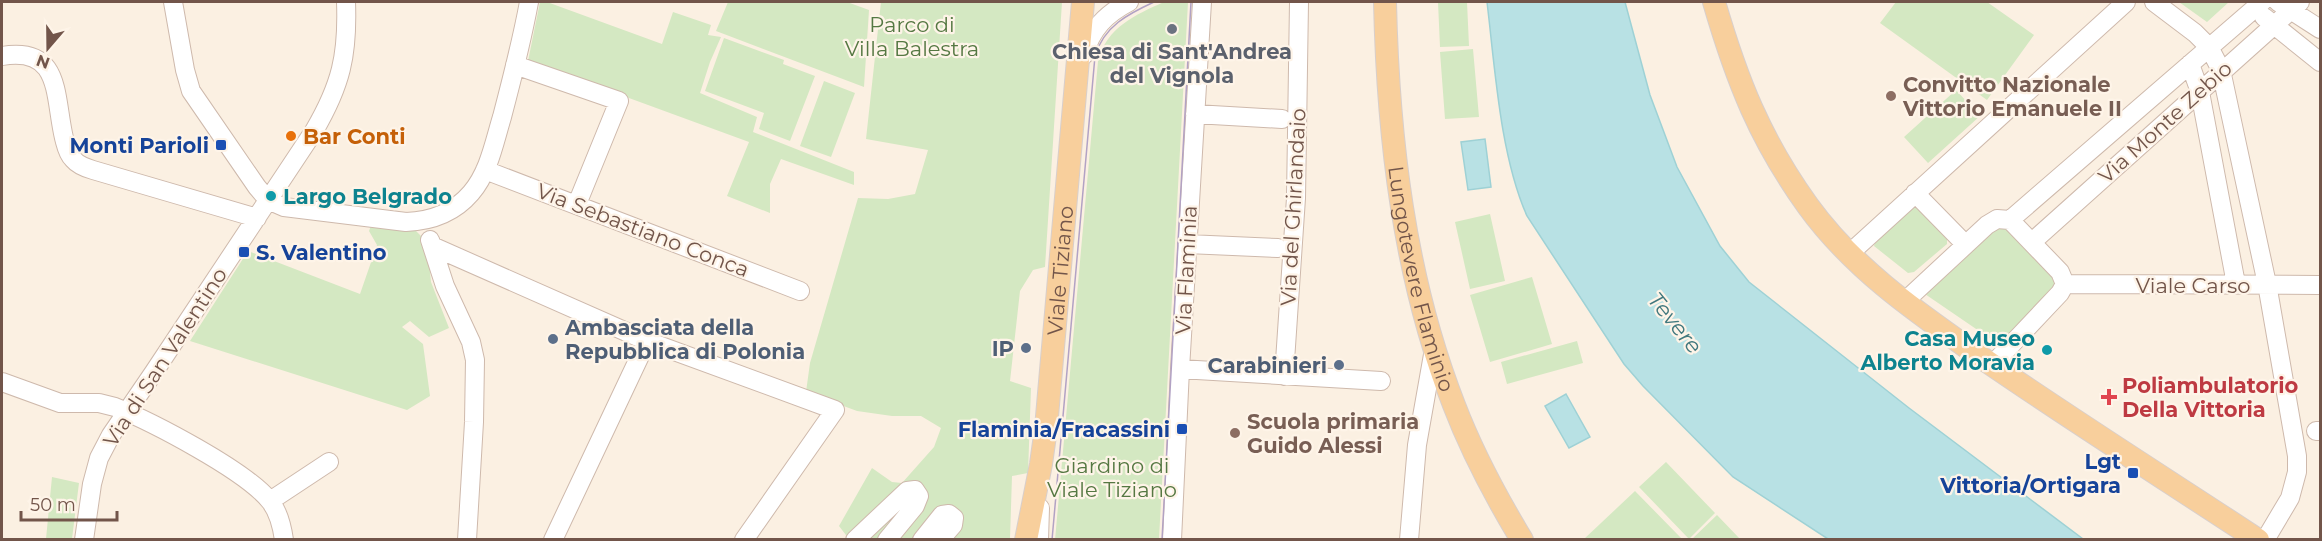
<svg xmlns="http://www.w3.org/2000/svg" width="2322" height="541" viewBox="0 0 2322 541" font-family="Montserrat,sans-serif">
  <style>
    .green { fill: #d4e8c2 }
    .water { fill: #b8e1e4; stroke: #9ed1d5; stroke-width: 1.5 }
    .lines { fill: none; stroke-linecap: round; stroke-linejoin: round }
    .minor-casing { stroke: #ceb9ac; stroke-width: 20 }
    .major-casing { stroke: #d8cfcc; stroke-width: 24 }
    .minor { stroke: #fff; stroke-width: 18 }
    .major { stroke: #f8cf9c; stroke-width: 22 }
    .tram { stroke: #b2a2c4; stroke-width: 1.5 }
    .worship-dot { fill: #6b7280; stroke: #fef4e8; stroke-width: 2 }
    .education-dot { fill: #8d6e63; stroke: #fef4e8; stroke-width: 2 }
    .food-dot { fill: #e8710a; stroke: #fef4e8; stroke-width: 2 }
    .transit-dot { fill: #1a4fb4; stroke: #fef4e8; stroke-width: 2 }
    .culture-dot { fill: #0f9aa8; stroke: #fef4e8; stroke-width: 2 }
    .service-dot { fill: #5c6f8a; stroke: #fef4e8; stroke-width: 2 }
    .health-dot { fill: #e0444e; stroke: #fef4e8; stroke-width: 2 }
    .labels { text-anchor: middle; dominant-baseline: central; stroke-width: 4.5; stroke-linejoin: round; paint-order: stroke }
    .park-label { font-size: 21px; fill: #557842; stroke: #fef4e8 }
    .worship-label { font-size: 21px; font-weight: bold; fill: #5b616d; stroke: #fef4e8 }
    .education-label { font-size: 21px; font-weight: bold; fill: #785e54; stroke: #fef4e8; text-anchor: start }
    .street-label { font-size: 21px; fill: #72554a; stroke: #fef4e8 }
    .food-label { font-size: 21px; font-weight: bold; fill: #c56008; stroke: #fef4e8; text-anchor: start }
    .transit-label { font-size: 21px; font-weight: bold; fill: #164399; stroke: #fef4e8; text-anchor: end }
    .culture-label { font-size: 21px; font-weight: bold; fill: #0d838f; stroke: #fef4e8; text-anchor: start }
    .service-label { font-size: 21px; font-weight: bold; fill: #4e5e75; stroke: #fef4e8; text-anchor: end }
    .health-label { font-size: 21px; font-weight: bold; fill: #be3a42; stroke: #fef4e8; text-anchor: start }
    .water-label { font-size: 22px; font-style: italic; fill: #41787e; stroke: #fef4e8 }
  </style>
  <rect width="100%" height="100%" fill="#fbf0e2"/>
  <!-- green -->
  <path class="green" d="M540 2H547L662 44 673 12 711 25 708 35 721 37 710 62 700 93 757 117 753 132 854 172V185L781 159 770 184V213L727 196 749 142 528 61Z
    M728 2H847L869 10 864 87 716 31Z
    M881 2H1062L1045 267 1033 270 1020 291 1010 381 1031 388 1028 473 1012 476 1010 539H849L839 526 872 468 892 482 902 483 934 447 941 428 921 416H892L857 411 806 392 810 363 858 198 888 199 915 194 928 150 866 139Z
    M1164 2H1188L1159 539 1055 540 1098 61C1107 27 1135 15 1164 2Z
    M1438 2H1467L1469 46 1440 47Z
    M1896 2H1987L2034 35 1987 100 1880 23Z
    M2179 2H2229L2207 22Z
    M724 38 784 60 783 64 815 76 790 141 759 129 764 113 705 91Z
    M1473 49 1479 117 1445 119 1440 52Z
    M824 81 855 93 831 157 800 146Z
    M1956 90 1980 116 1928 163 1904 137Z
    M1919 206 1947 233V244L1914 272 1908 273 1874 246 1876 239 1909 207Z
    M1490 214 1505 281 1470 289 1455 222Z
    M372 223 410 225 427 242 431 282 449 328 429 337 410 321 402 327 423 344 430 396 407 410 190 341 248 251 360 294 377 245 369 231Z
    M2009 223 2061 280 2001 346 1922 292 1996 224Z
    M1532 277 1552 344 1490 362 1470 295Z
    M1577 341 1583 363 1507 384 1501 362Z
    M1666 462 1715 513 1689 539 1639 487Z
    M52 477 79 483 72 539H46Z
    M1635 491 1682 539H1584Z
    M1717 515 1740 539H1692Z"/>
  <!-- water -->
  <path class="water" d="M1487 2H1625L1650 95 1677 167 1720 246 1749 282 1909 408 2083 539H1828L1733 477 1643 386 1624 364 1527 216C1500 155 1495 68 1487 2Z
    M1485 139 1491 187 1468 190 1461 142Z
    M1566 394 1590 437 1569 448 1545 406Z"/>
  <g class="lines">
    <!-- minor casing -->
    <g class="minor-casing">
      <path id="minor" d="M173 2 185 70 191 91 257 187 268 200 284 207 406 222C431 221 454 213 471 193 489 172 494 143 502 117 512 79 522 40 529 2
        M2154 2 2195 33 2209 47 2221 70 2267 284 2297 456V472L2290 498 2265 540
        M2278 2 2320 29
        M2264 17 2320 62
        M1084 55C1091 29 1106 14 1129 2
        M2 56C62 46 54 96 64 138 66 145 67 153 73 159 78 165 86 168 93 170L257 218
        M2190 64 2200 92 2236 284
        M515 65 619 101 577 204
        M1195 114 1282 119
        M485 170 800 291
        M1915 193 1965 244
        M2010 220 2262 2
        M430 240 445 286 471 342 475 360 474 422 467 540
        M2032 242 2300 2
        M1187 244 1278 248
        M432 246 647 341 835 410 744 540
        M1849 254 2126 2
        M2065 284 2320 285
        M1904 302 1987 225 1997 219 2010 220 2060 272 2065 284 2060 293 1992 365
        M1180 369 1381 381
        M1284 376 1296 198 1299 2
        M2 382 60 403H99L115 407C152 422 245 470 270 501 278 511 282 526 284 540
        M2316 431H2320
        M270 501 329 462
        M84 540 92 484 99 458 111 435 154 372 314 131C341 85 348 55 346 2
        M553 540 647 341
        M855 540 907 491 915 490 919 496 915 506 887 540
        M922 540 942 515 949 514 954 518 953 525 940 540
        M1039 540 1040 508
        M1172 540 1180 369 1202 2
        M1409 540 1417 445 1434 349"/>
    </g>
    <!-- major casing -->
    <g class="major-casing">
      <g id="major">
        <path id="s1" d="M1385 2C1388 138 1404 277 1454 405 1472 452 1496 497 1522 540"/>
        <path d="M1714 2C1737 81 1760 139 1808 206 1855 271 1921 315 1985 360 2075 422 2167 480 2258 540"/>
        <path id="s2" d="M1026 540 1041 464 1046 428 1083 2"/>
      </g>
    </g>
    <!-- minor -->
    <use href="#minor" class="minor"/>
    <!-- major -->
    <use href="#major" class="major"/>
    <!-- tram -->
    <path class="tram" d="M1052 540 1095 56C1104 26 1128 14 1154 2
      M1162 540 1191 2"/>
  </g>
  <!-- markers -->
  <circle class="worship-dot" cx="1172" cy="29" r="6"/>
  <g class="education-dot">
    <circle cx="1891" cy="96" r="6"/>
    <circle cx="1235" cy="433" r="6"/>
  </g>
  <circle class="food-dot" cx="291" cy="136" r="6"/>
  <g class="transit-dot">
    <rect x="215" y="139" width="12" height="12" rx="3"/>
    <rect x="238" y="246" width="12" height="12" rx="3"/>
    <rect x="1176" y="423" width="12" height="12" rx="3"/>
    <rect x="2127" y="467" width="12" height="12" rx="3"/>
  </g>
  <g class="culture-dot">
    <circle cx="271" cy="196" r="6"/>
    <circle cx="2047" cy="350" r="6"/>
  </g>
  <g class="service-dot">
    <circle cx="553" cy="339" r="6"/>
    <circle cx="1026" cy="348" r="6"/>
    <circle cx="1339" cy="365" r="6"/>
  </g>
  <path class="health-dot" d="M2106 388h6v6h6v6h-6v6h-6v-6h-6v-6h6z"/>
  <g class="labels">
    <!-- park labels -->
    <g class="park-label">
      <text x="912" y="24">Parco di<tspan x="912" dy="24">Villa Balestra</tspan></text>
      <text x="1112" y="465">Giardino di<tspan x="1112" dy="24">Viale Tiziano</tspan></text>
    </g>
    <!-- worship labels -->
    <g class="worship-label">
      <text x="1172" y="51">Chiesa di Sant'Andrea<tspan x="1172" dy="24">del Vignola</tspan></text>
    </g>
    <!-- education labels -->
    <g class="education-label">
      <text x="1903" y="84">Convitto Nazionale<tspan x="1903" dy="24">Vittorio Emanuele II</tspan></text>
      <text x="1247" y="421">Scuola primaria<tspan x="1247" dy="24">Guido Alessi</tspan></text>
    </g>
    <!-- street labels -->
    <g class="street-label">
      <text transform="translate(2165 122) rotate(-42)">Via Monte Zebio</text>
      <text transform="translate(1293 207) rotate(-87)">Via del Ghirlandaio</text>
      <text transform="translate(643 230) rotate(21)">Via Sebastiano Conca</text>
      <text transform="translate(1186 270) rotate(-87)">Via Flaminia</text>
      <text stroke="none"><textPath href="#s2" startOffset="272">Viale Tiziano</textPath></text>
      <text stroke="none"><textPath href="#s1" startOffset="280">Lungotevere Flaminio</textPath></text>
      <text x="2193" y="285">Viale Carso</text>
      <text transform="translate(165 357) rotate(-57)">Via di San Valentino</text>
    </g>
    <!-- food labels -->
    <g class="food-label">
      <text x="303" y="136">Bar Conti</text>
    </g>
    <!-- transit labels -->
    <g class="transit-label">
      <text x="209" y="145">Monti Parioli</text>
      <text x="256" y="252" text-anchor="start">S. Valentino</text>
      <text x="1170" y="429">Flaminia/Fracassini</text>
      <text x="2121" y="461">Lgt<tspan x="2121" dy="24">Vittoria/Ortigara</tspan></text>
    </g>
    <!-- culture labels -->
    <g class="culture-label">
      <text x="283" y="196">Largo Belgrado</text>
      <text x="2035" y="338" text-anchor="end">Casa Museo<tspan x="2035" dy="24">Alberto Moravia</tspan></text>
    </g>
    <!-- service labels -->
    <g class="service-label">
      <text x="565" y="327" text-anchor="start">Ambasciata della<tspan x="565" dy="24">Repubblica di Polonia</tspan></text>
      <text x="1014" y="348">IP</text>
      <text x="1327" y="365">Carabinieri</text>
    </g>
    <!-- health labels -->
    <g class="health-label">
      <text x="2122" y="385">Poliambulatorio<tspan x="2122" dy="24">Della Vittoria</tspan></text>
    </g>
    <!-- water labels -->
    <g class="water-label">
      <text transform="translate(1675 323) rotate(51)">Tevere</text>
    </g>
  </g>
  <!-- border -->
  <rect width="2322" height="541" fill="none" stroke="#72554a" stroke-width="6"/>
  <!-- north arrow -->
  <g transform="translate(48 48) rotate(200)" stroke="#fef4e8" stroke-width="4.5" paint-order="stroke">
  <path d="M0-4.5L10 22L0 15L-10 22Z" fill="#72554a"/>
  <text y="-9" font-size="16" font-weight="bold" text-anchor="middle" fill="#72554a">N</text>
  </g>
  <!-- scale -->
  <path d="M21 511v9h96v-9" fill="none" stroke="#72554a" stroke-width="3"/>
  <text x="30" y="511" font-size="18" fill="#72554a" stroke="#fef4e8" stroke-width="4.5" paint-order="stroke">50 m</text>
</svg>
